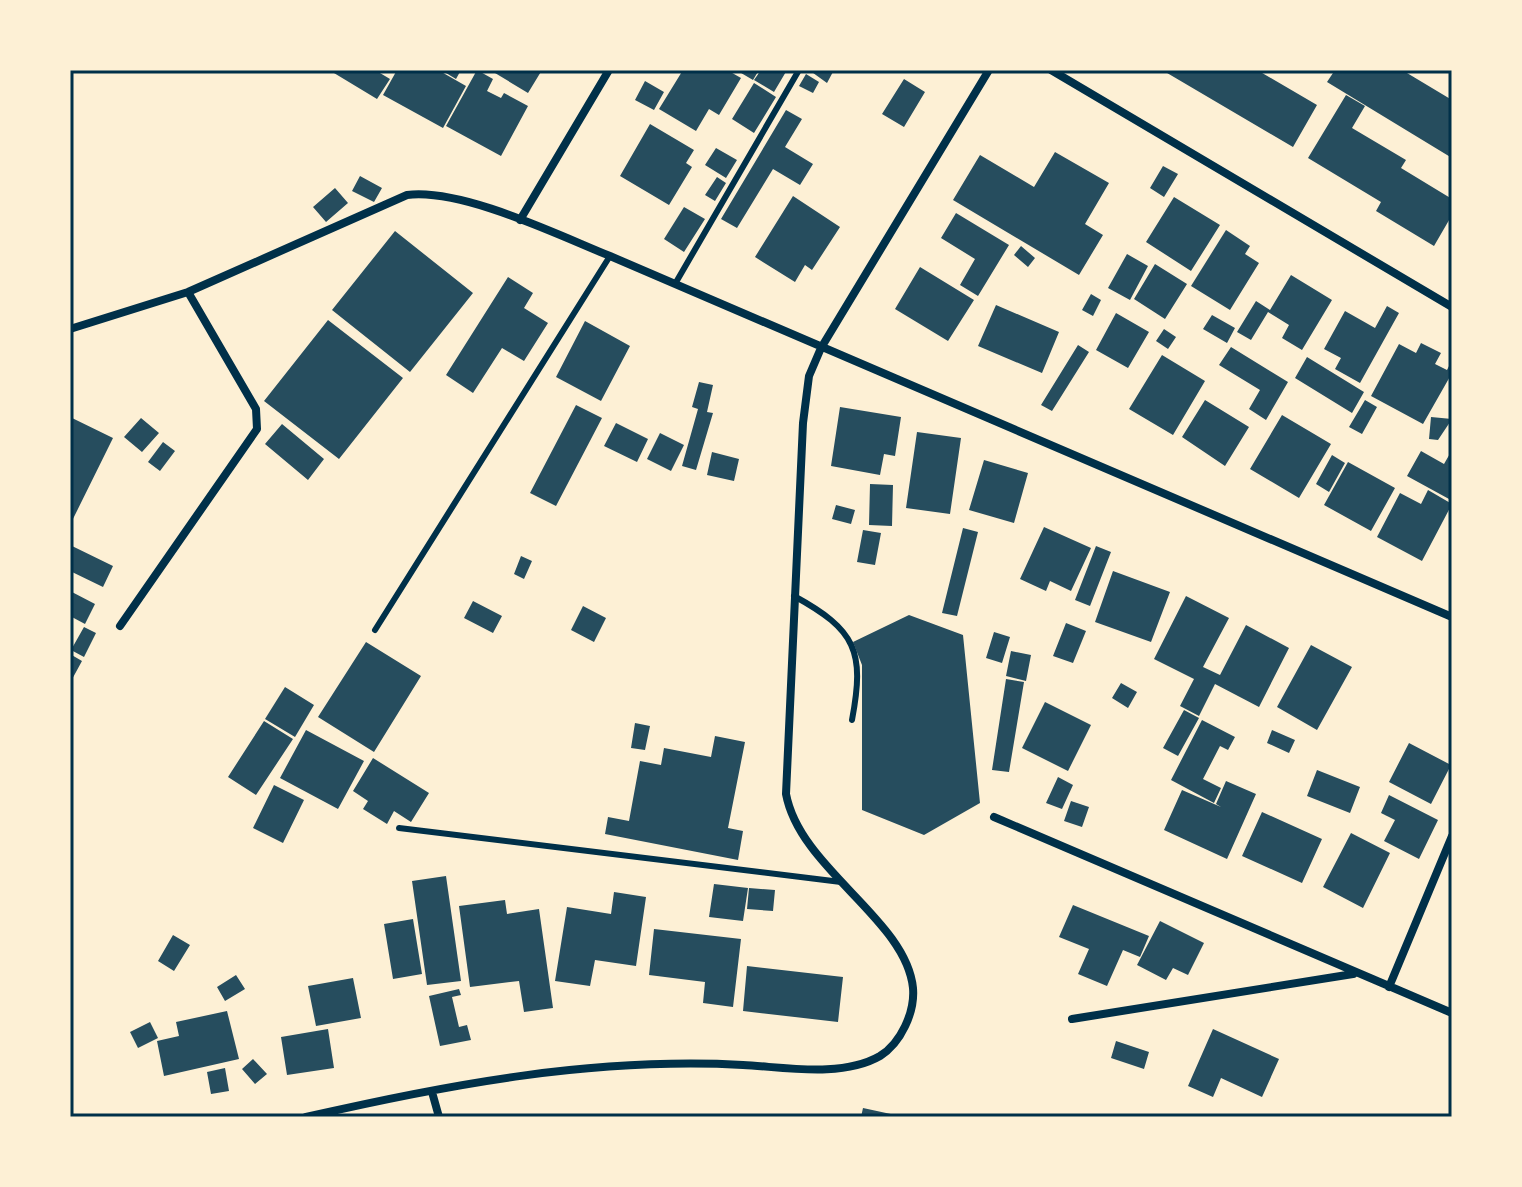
<svg xmlns="http://www.w3.org/2000/svg" width="1522" height="1187" viewBox="0 0 1522 1187" font-family="Rubik,sans-serif">
  <style>
    .building { fill: #264d5e }
    .lines { fill: none; stroke-linecap: round; stroke-linejoin: round }
    .service { stroke: #003049; stroke-width: 6 }
    .minor { stroke: #003049; stroke-width: 8 }
    .neatline { fill: none; stroke: #003049; stroke-width: 3 }
  </style>
  <rect width="100%" height="100%" fill="#fdf0d5"/>
  <!-- building -->
  <path class="building" d="M329 70H375L390 79 377 99Z
    M397 70H438L466 86 443 128 383 95Z
    M441 70H461L456 79Z
    M477 70 493 79 487 91 501 98 504 93 528 106 501 156 446 126Z
    M490 70H542L528 93Z
    M683 70H727L741 78 719 115 709 109 696 131 659 109Z
    M736 70H759L753 80Z
    M761 70H787L774 92 754 80Z
    M809 70H834L827 83Z
    M1162 70H1257L1317 105 1293 147Z
    M1335 70H1402L1452 100V158L1327 82Z
    M806 74 819 82 813 93 799 86Z
    M904 79 925 92 904 127 882 114Z
    M645 81 664 92 654 110 635 100Z
    M754 83 776 97 754 133 732 119Z
    M1346 95 1365 106 1352 128 1406 160 1401 168 1452 199V215L1434 246 1376 211 1381 202 1308 158Z
    M786 110 802 119 785 147 813 164 800 185 773 169 737 228 721 219Z
    M650 124 694 150 686 163 692 167 669 205 620 176Z
    M716 148 737 160 726 178 705 165Z
    M1055 152 1109 183 1085 224 1103 235 1079 275 953 200 980 155 1034 187Z
    M1163 166 1178 174 1164 197 1150 188Z
    M360 176 382 188 374 202 352 191Z
    M717 177 726 183 715 201 705 195Z
    M335 188 348 203 326 222 313 207Z
    M793 196 840 227 812 270 805 265 795 282 755 257Z
    M1174 197 1220 225 1191 271 1146 242Z
    M684 207 705 219 684 252 664 239Z
    M956 213 1009 245 978 296 960 285 975 259 941 238Z
    M1226 230 1250 246 1245 254 1259 263 1230 310 1191 286Z
    M395 231 473 293 410 372 332 310Z
    M1021 246 1035 258 1028 267 1014 255Z
    M1127 254 1148 266 1130 300 1108 288Z
    M1155 264 1187 284 1165 319 1134 299Z
    M920 267 974 300 948 341 895 309Z
    M1291 275 1332 300 1302 350 1282 338 1289 325 1268 312 1251 340 1237 332 1256 301 1270 310Z
    M508 277 533 293 524 308 548 323 524 361 502 348 473 393 446 375Z
    M1091 294 1101 300 1093 316 1082 310Z
    M996 305 1059 332 1042 373 978 346Z
    M1387 306 1399 313 1360 383 1335 369 1341 358 1324 349 1345 311 1375 328Z
    M1116 313 1149 332 1128 368 1096 350Z
    M1212 315 1235 328 1227 343 1203 329Z
    M328 320 403 378 339 459 264 401Z
    M585 321 630 346 601 401 556 377Z
    M1164 329 1176 337 1168 349 1156 341Z
    M1421 343 1441 353 1435 364 1447 370 1452 360V373L1423 424 1371 396 1399 344 1416 353Z
    M1078 345 1089 352 1052 411 1041 405Z
    M1231 347 1288 382 1266 420 1249 409 1260 390 1219 365Z
    M1162 355 1205 381 1173 435 1129 409Z
    M1307 357 1364 392 1352 413 1295 378Z
    M699 382 713 385 707 412 713 413 696 470 682 466 698 409 692 407Z
    M1205 400 1249 427 1225 466 1182 437Z
    M1365 400 1377 407 1362 434 1349 427Z
    M576 405 602 418 556 506 530 493Z
    M840 407 901 417 895 456 884 454 880 475 831 466Z
    M1282 415 1331 444 1299 498 1250 469Z
    M70 417 113 438 70 525Z
    M1431 417 1452 419 1438 440 1429 439Z
    M141 418 159 433 142 452 124 437Z
    M616 423 648 439 637 462 604 446Z
    M282 424 324 459 308 480 265 444Z
    M917 432 961 438 950 514 906 508Z
    M660 433 684 445 671 471 647 459Z
    M163 442 175 451 160 471 148 462Z
    M1452 450 1449 499 1407 476 1421 451 1444 464Z
    M712 452 739 459 734 481 707 475Z
    M1332 455 1345 463 1329 492 1316 484Z
    M984 460 1028 473 1014 523 969 510Z
    M1348 462 1395 488 1371 531 1324 505Z
    M870 484 893 485 892 526 869 525Z
    M1428 490 1452 504 1422 561 1377 537 1400 493 1421 504Z
    M836 505 855 510 851 524 832 519Z
    M1044 527 1091 548 1071 591 1050 581 1046 591 1020 579Z
    M963 528 978 532 957 616 942 613Z
    M863 530 881 533 875 565 857 562Z
    M70 545 113 566 103 587 70 571Z
    M1096 546 1111 552 1090 606 1075 600Z
    M521 556 532 561 524 579 514 574Z
    M1113 571 1170 592 1151 642 1095 622Z
    M70 591 95 604 85 624 70 616Z
    M1186 596 1229 618 1203 667 1220 675 1246 625 1289 648 1259 707 1215 684 1199 716 1180 706 1194 679 1154 659Z
    M473 601 502 616 493 633 464 618Z
    M583 606 606 618 594 642 571 630Z
    M909 615 963 635 980 803 924 835 862 810V665L853 642Z
    M1066 623 1086 631 1073 663 1053 656Z
    M84 627 96 633 84 657 71 650Z
    M994 632 1010 637 1002 663 986 658Z
    M366 642 421 676 374 752 318 717Z
    M1311 645 1352 667 1317 730 1277 707Z
    M1011 651 1031 655 1026 681 1006 676Z
    M70 654 82 661 70 683Z
    M1006 679 1024 682 1009 772 992 770Z
    M1121 683 1137 692 1128 708 1112 698Z
    M285 687 314 705 295 737 265 719Z
    M1045 702 1091 725 1068 771 1022 748Z
    M1184 710 1199 718 1178 756 1163 748Z
    M1202 720 1235 737 1228 750 1220 746 1203 779 1221 788 1214 803 1171 780Z
    M264 721 293 739 256 795 228 777Z
    M635 723 650 726 645 750 631 748Z
    M306 730 364 761 338 809 280 778Z
    M1272 730 1295 740 1289 753 1267 743Z
    M715 736 745 742 728 828 743 831 738 860 605 834 608 817 629 821 640 761 661 765 664 748 711 757Z
    M1409 743 1451 765 1431 804 1389 782Z
    M373 758 429 793 411 822 394 811 387 824 363 809 368 801 353 791Z
    M1317 770 1360 787 1350 813 1307 796Z
    M1058 777 1073 785 1062 809 1046 803Z
    M1226 781 1256 794 1227 859 1164 830 1182 790 1221 807 1216 804Z
    M274 785 304 800 283 843 253 828Z
    M1389 795 1438 820 1419 859 1384 841 1395 820 1381 813Z
    M1071 801 1089 807 1082 827 1064 821Z
    M1262 812 1322 839 1302 883 1242 856Z
    M1351 833 1390 853 1363 908 1323 887Z
    M446 876 461 981 427 985 412 881Z
    M714 884 748 888 743 921 709 917Z
    M749 888 775 890 773 911 747 909Z
    M614 892 646 897 636 966 595 960 590 986 555 981 567 907 611 914Z
    M505 900 507 914 539 909 553 1008 524 1012 519 981 470 987 459 906Z
    M1073 905 1149 936 1140 957 1123 950 1107 986 1078 974 1089 949 1059 937Z
    M413 919 422 974 393 979 384 924Z
    M1160 921 1204 943 1188 975 1173 968 1166 980 1137 965Z
    M654 929 741 939 733 1007 703 1003 705 982 649 975Z
    M173 935 190 945 174 971 158 961Z
    M747 966 843 977 838 1022 743 1011Z
    M236 975 245 989 225 1001 217 987Z
    M353 978 361 1018 316 1026 308 986Z
    M459 989 461 995 452 997 459 1027 467 1025 471 1040 440 1046 429 996Z
    M227 1011 239 1059 164 1076 157 1041 179 1036 176 1022Z
    M150 1022 158 1038 138 1048 130 1032Z
    M328 1029 334 1068 287 1075 281 1037Z
    M1213 1029 1279 1059 1262 1097 1221 1078 1213 1097 1188 1086Z
    M1116 1041 1149 1052 1144 1069 1111 1058Z
    M253 1059 267 1074 255 1084 242 1069Z
    M225 1068 229 1091 211 1094 207 1072Z
    M863 1108 900 1116V1117H861Z"/>
  <g class="lines">
    <!-- service -->
    <path class="service" d="M675 284 799 70
      M794 596C856 630 865 651 852 720
      M375 630 610 256
      M399 828 841 882"/>
    <!-- minor -->
    <path class="minor" d="M1051 70 1452 307
      M520 220 609 70
      M70 329 188 292 407 195C462 188 558 235 610 256L1452 617
      M120 626 257 429 256 409 188 292
      M994 817 1452 1013
      M1389 987 1452 836
      M1072 1019 1353 974
      M432 1092 439 1117
      M306 1117C450 1084 595 1057 743 1065 784 1067 842 1078 880 1056 901 1043 915 1012 913 988 906 919 800 869 786 794L803 423 809 376 821 348 989 70"/>
  </g>
  <!-- border -->
  <rect width="1522" height="1187" fill="none" stroke="#fdf0d5" stroke-width="144"/>
  <rect x="72" y="72" width="1378" height="1043" class="neatline"/>
</svg>
